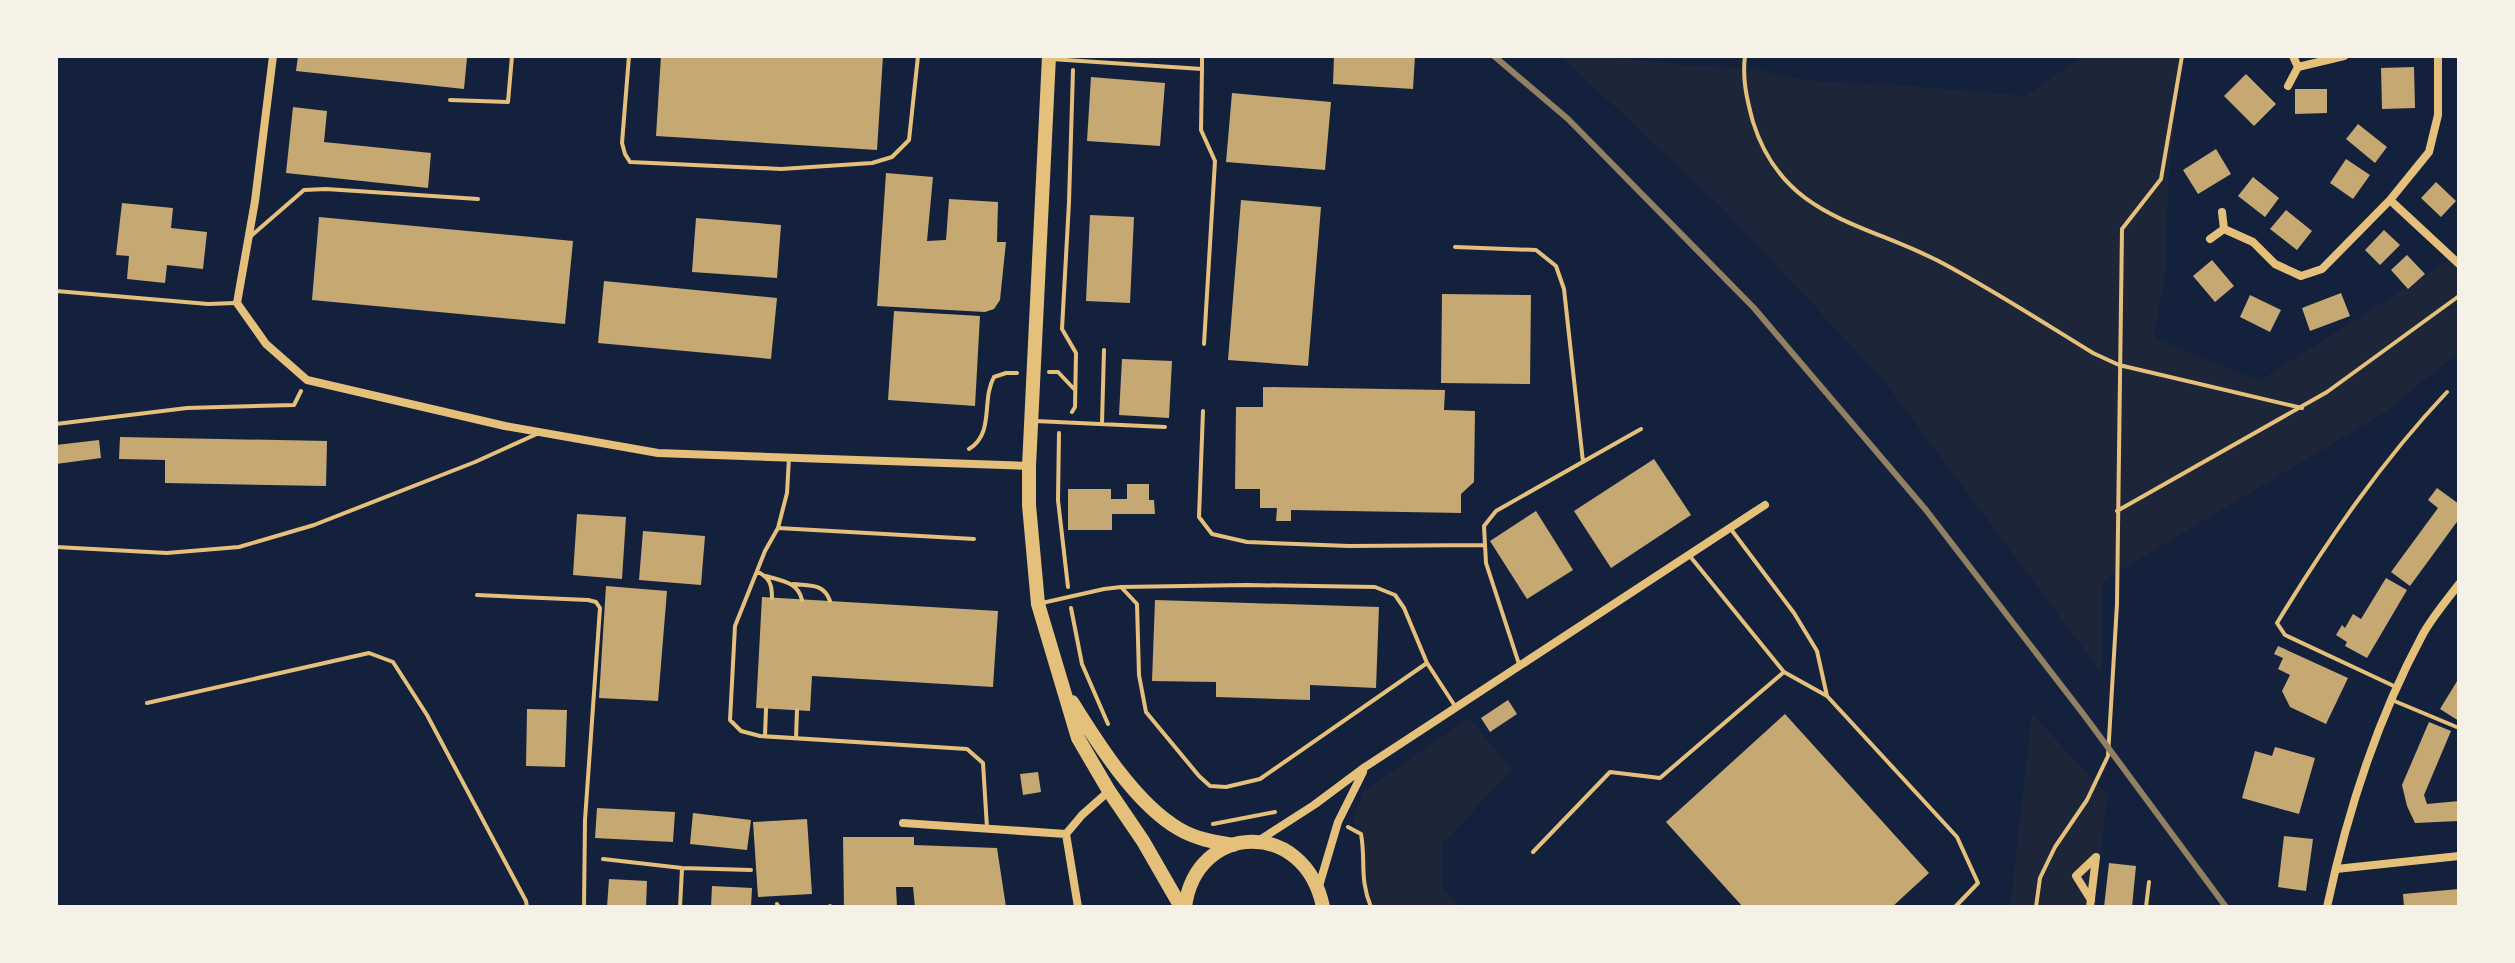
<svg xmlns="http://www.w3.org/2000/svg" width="2515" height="963" viewBox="0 0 2515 963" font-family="Roboto,sans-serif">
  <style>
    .green { fill: #1d2539 }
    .building { fill: #c6a872 }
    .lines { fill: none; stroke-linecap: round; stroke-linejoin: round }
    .path { stroke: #e5c07b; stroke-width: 4 }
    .service { stroke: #e5c07b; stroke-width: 4 }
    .minor { stroke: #e5c07b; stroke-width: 8 }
    .trunk { stroke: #e5c07b; stroke-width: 14 }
    .rail { stroke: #918062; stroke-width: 6 }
  </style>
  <rect width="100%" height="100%" fill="#14213d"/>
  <!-- green -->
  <path class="green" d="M1561 56H1595L1693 66 1760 69 1774 75 1821 82 1898 85 2025 96 2083 56H2180L2168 190 2165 276 2154 338 2259 381 2459 254V352L2384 413 2103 581 2101 672 1881 377 1723 209Z
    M2032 714 2108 795 2093 907H2010Z
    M1469 718 1512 770 1442 844V887L1460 907H1374L1361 870V834L1352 820 1364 791Z"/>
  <!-- building -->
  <path class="building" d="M298 56H446L467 58 464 89 296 71Z
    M661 56H883L877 150 656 136Z
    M1334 56H1415L1413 89 1333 84Z
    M2414 67 2415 108 2382 109 2381 68Z
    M2246 74 2276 104 2254 126 2224 96Z
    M1091 77 1165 83 1160 146 1087 141Z
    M2295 89H2327V113L2295 114Z
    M1232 93 1331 102 1325 170 1226 162Z
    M293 107 327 111 324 142 431 153 428 188 286 173Z
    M2358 124 2387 147 2375 163 2346 139Z
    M2216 149 2231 174 2198 194 2183 170Z
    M2346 159 2370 175 2353 199 2330 183Z
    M886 173 933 177 927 241 946 240 949 199 998 202 997 242H1006L1000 300 994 309 985 312 877 306Z
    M2253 177 2279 198 2265 217 2238 196Z
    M2436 182 2456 201 2441 217 2421 198Z
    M1241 200 1321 207 1308 366 1228 360Z
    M122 203 173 208 171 228 207 232 203 269 167 265 165 283 127 279 129 256 116 255Z
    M2286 210 2312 231 2297 250 2270 229Z
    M1090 215 1134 217 1130 303 1086 301Z
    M319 217 573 241 565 324 312 300Z
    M696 218 781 225 777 278 692 272Z
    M2384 230 2400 245 2380 265 2365 250Z
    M2407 255 2425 274 2408 289 2391 270Z
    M2212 260 2234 286 2215 302 2193 276Z
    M604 281 777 298 771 359 598 343Z
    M2341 293 2350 316 2310 331 2302 308Z
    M1442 294 1531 295 1530 384 1441 383Z
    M2250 295 2281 310 2270 332 2240 317Z
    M894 311 980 316 975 406 888 400Z
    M1122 359 1172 361 1169 418 1119 415Z
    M1263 387 1445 390 1444 410 1475 411 1474 482 1461 494V513L1291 510V521H1276L1277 508H1260V489H1235L1236 407H1263Z
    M120 437 327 441 326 486 165 483V460L119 459Z
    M99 440 101 458 56 464V445Z
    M1654 459 1691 515 1611 568 1574 511Z
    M1127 484H1149V500H1154L1155 514H1112V530H1068V489H1111V499H1127Z
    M2437 488 2459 504V519L2410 586 2391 572 2438 508 2428 500Z
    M1536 511 1573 570 1527 599 1490 541Z
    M577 514 626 517 622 579 573 575Z
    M643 531 705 536 701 585 639 580Z
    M2386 578 2407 590 2367 658 2345 646 2347 642 2336 635 2342 625 2345 628 2353 614 2361 619Z
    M606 586 667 591 658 701 599 698Z
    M762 597 998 611 993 687 812 676 810 711 756 708Z
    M1155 600 1379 607 1376 688 1310 685V700L1216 697V682L1152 681Z
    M2278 646 2348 678 2326 724 2290 707 2282 691 2290 675 2278 669 2283 658 2274 654Z
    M2459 678V721L2440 709Z
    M1508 700 1517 714 1490 732 1481 718Z
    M527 709 567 710 565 767 526 766Z
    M1785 714 1929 873 1892 907H1743L1666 822Z
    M2429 722 2451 731 2424 795 2427 804 2459 801V821L2415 823 2407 806 2402 785Z
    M2275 747 2315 758 2299 814 2242 798 2255 751 2272 756Z
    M1038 772 1041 792 1023 795 1020 774Z
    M597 808 675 812 673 842 595 838Z
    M693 813 751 820 747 850 690 844Z
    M807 819 812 894 758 897 753 822Z
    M2284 836 2313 839 2306 891 2278 887Z
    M843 837H914V845L997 848 1006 907H915L913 887H896L897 907H844Z
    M2109 863 2136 866 2132 907H2104Z
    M609 879 647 881 646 907H607Z
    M712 886 752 888 751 907H711Z
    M2459 889V907H2404L2403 894Z"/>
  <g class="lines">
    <!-- path -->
    <path class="path" d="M1745 56C1742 79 1747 100 1753 122 1784 221 1868 222 1946 265 1996 292 2044 323 2093 353L2119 365 2302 408
      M1049 372H1058L1075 390
      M1072 412 1075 407 1076 353 1062 329 1069 202 1073 70
      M56 424 187 408 294 405 301 391
      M1059 433 1058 500 1068 587
      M969 449C995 433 981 400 994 377L1006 373H1017
      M2117 511 2327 392 2459 296
      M1071 608 1082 664 1108 724
      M1213 824 1275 812
      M1348 827 1361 834C1366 861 1359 878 1371 907
      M2036 907 2040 878 2055 847 2087 800 2108 756 2117 604 2122 229 2161 179 2182 56
      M2146 907 2149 882"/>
    <!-- service -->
    <path class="service" d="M629 56 622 143 625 154 630 162 781 169 872 163 892 157 909 140 918 56
      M1051 59 1202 69V56
      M1202 69 1201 130 1215 161 1204 344
      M450 100 508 102 512 56
      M251 236 304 190 326 189 478 199
      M1455 247 1536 250 1556 266 1564 289 1583 462
      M56 291 208 304 235 303
      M1203 411 1199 517 1212 534 1247 542 1349 546 1484 545
      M1035 421 1165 427
      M1102 423 1104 350
      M789 458 787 493 778 528 765 551 735 626 730 720 741 731 760 736 967 749 983 763 987 828
      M778 528 974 539
      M1730 528 1794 613 1817 651 1827 696 1957 837 1978 883 1955 907
      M56 547 167 553 239 547 314 525 475 462 539 433
      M1689 555 1784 672 1827 696
      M758 572C770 578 772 585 772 598
      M766 576C782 581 798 582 802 600
      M793 584C809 586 824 583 830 601
      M1121 587 1247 585 1375 587 1395 595 1404 608 1427 663
      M477 595 588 600 596 602 600 608 585 820 584 907
      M1042 603 1104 589 1121 587 1137 604 1139 675 1146 712 1199 776 1210 786 1226 787 1260 779 1427 663 1455 706
      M1519 664 1486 563 1484 526 1496 511 1641 429
      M2396 687 2285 635 2277 623C2327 541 2381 462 2447 392
      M2392 700 2459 728
      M147 703 369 653 393 662 427 715 526 901 527 907
      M765 736 766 709
      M796 738 797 710
      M1533 852 1610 772 1660 778 1784 672
      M603 859 682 868 751 870
      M777 904 779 907
      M680 907 682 869
      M830 907V906"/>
    <!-- minor -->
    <path class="minor" d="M273 56 255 201 237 303 266 344 307 380 505 426 658 453 1029 466
      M2298 67 2344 56
      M2288 86 2298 67 2293 56
      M2390 200 2459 264
      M2224 229 2253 242 2275 264 2301 276 2322 269 2390 200 2429 152 2438 115V56
      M2210 239 2224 229 2222 212
      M903 823 1066 834
      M1258 841 1314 805 1365 767 1765 505
      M2336 869 2459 856
      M1319 886 1338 822 1363 772
      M1078 907 1066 834 1082 815 1109 791
      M2090 907 2096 857 2076 876 2091 900
      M2327 907C2347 813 2377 719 2423 634 2433 616 2447 600 2459 584"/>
    <!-- trunk -->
    <path class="trunk" d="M1049 56 1029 466V505L1038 604 1078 738 1109 791 1143 841 1181 907
      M1072 702C1098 744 1136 804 1179 829 1196 839 1214 842 1233 845
      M1185 907C1196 822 1305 818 1323 907"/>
    <!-- rail -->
    <path class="rail" d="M1494 56 1568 119 1754 308 1926 510 2084 715 2226 907"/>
  </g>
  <!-- border -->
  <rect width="2515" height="963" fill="none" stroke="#f6f1e7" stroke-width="116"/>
</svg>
